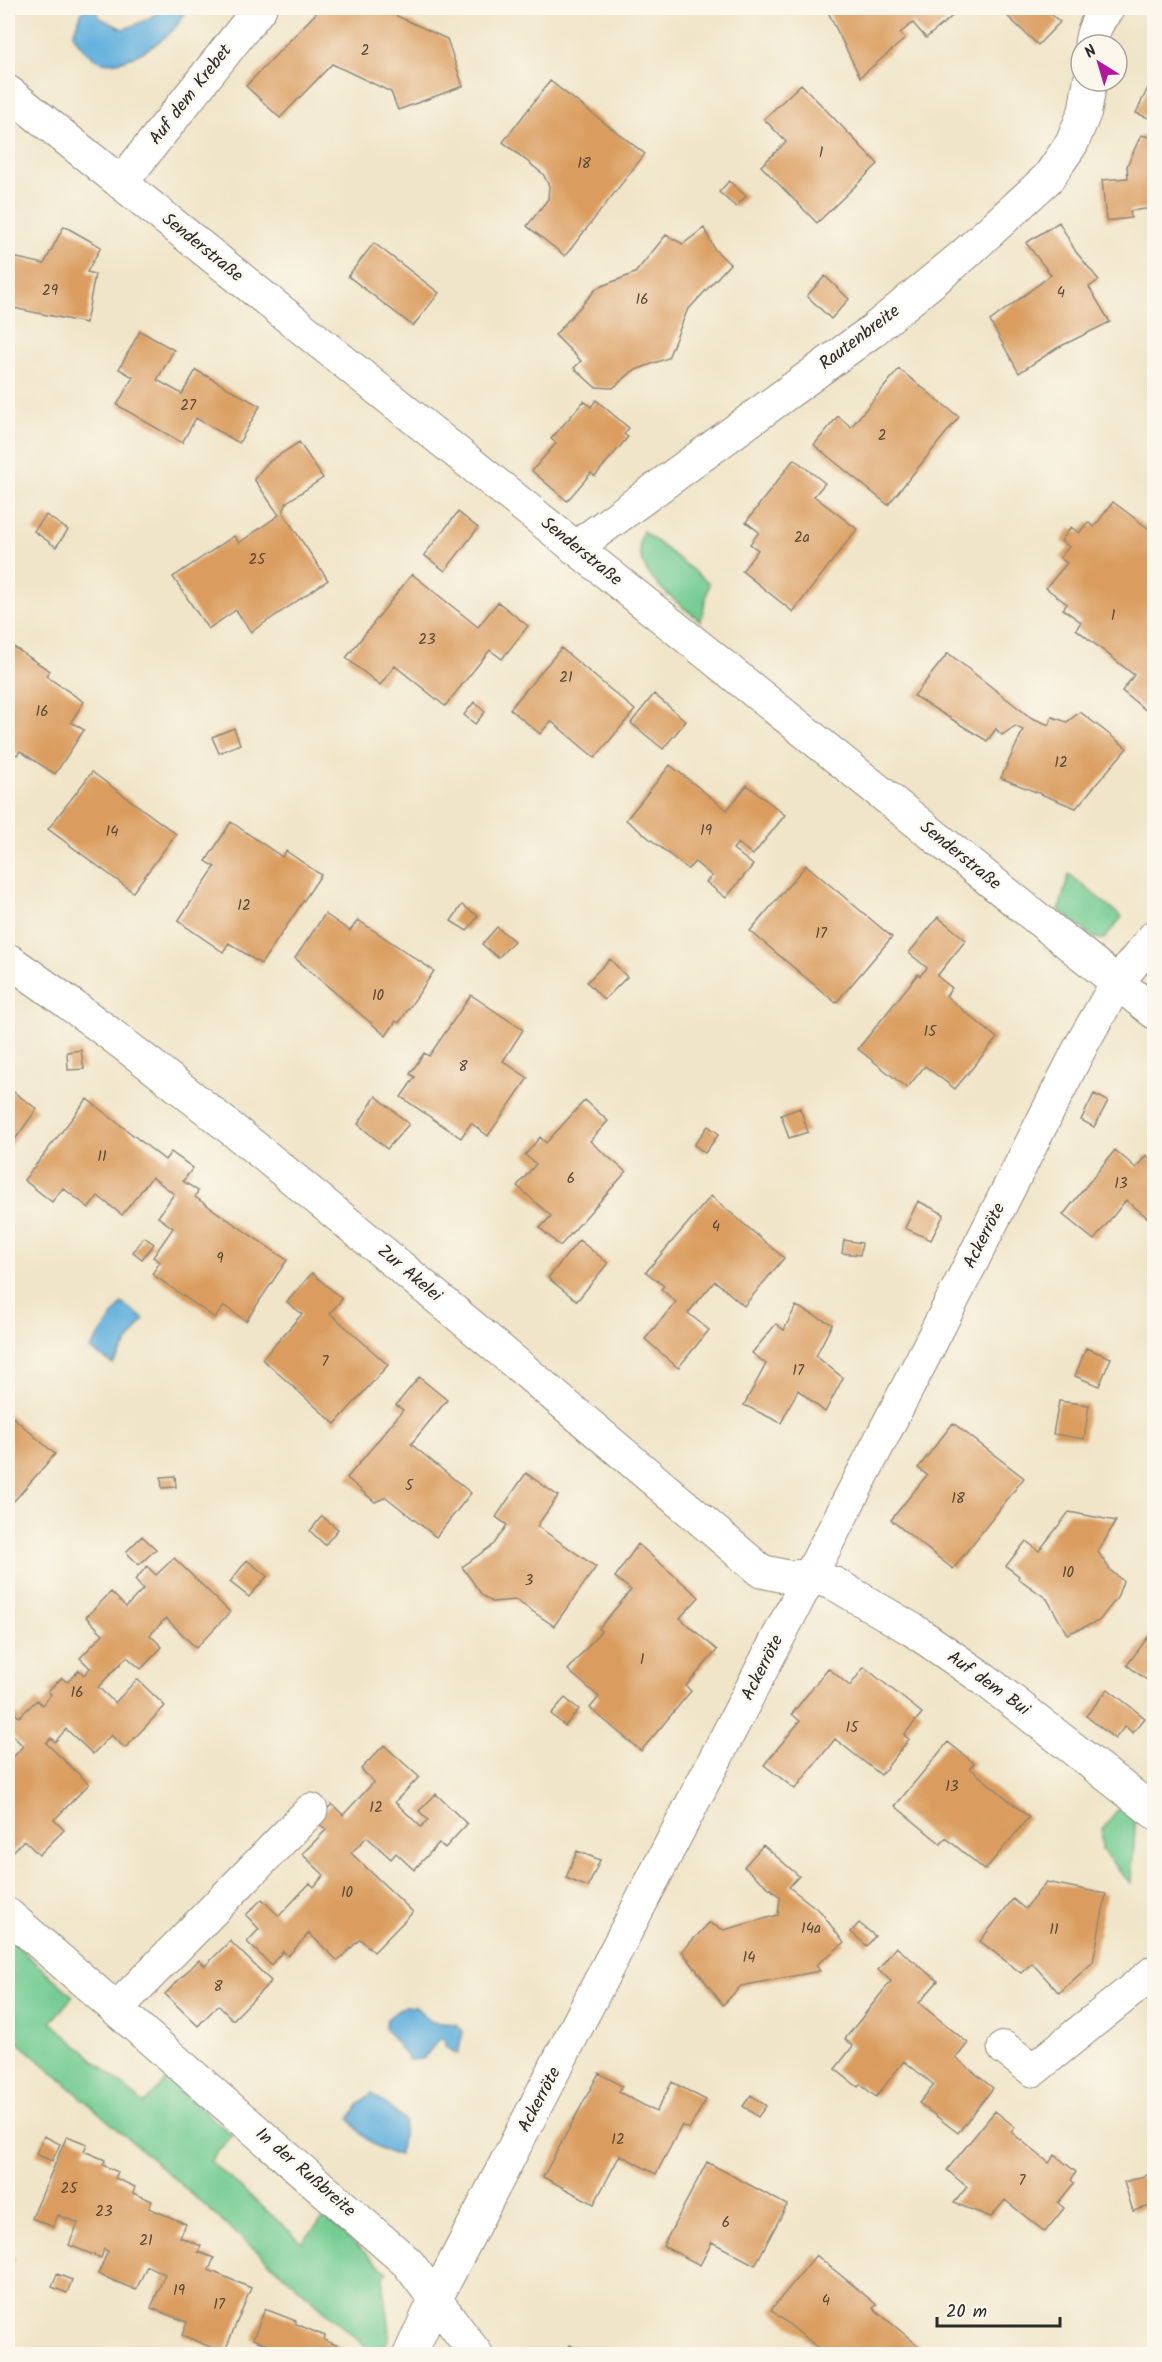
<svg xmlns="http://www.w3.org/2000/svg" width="1162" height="2362" viewBox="0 0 1162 2362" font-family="Kalam,sans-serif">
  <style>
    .green { fill: #73cc92; stroke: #4f7c5e; stroke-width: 1.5 }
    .water { fill: #64b1dd; stroke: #486e84; stroke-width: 1.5 }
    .building { fill: #da9d5e }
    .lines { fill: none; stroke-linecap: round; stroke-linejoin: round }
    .minor-casing { stroke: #8e887a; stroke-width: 35 }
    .minor { stroke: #fff; stroke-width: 33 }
    .labels { text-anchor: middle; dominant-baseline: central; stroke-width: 4.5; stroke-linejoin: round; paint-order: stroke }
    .number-label { font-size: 15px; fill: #574838 }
    .street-label { font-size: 18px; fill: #2b2b2b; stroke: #fbf7ec }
  </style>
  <rect width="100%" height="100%" fill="#fbf7ec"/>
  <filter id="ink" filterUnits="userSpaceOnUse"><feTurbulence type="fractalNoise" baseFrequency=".0167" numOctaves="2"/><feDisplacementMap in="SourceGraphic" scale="12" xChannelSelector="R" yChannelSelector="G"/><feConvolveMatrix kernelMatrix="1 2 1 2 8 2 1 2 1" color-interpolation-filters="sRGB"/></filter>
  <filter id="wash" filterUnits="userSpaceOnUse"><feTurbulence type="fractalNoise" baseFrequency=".008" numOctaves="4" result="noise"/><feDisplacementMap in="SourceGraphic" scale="24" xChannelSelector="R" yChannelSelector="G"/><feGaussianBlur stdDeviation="1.35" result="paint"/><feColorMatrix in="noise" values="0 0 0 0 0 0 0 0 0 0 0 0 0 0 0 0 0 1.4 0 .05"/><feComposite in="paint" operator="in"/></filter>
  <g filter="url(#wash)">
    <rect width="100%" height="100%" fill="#f0e5c8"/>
    <!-- green -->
    <path class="green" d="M643 531 709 583 701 621C675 600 626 570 643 531Z
      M1069 874 1122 917 1104 939 1094 938 1059 910Z
      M1122 1804 1136 1816 1131 1884 1102 1850V1830Z
      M8 1938 73 1996 51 2022 144 2104 167 2079 232 2135 210 2161 302 2242 325 2217 387 2272 383 2277 390 2334 382 2354H374L8 2033Z"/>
    <!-- water -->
    <path class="water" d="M88 8 97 9 100 18 123 29C137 25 151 19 161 8H187C184 13 181 19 178 24 165 41 125 67 103 62 90 59 79 45 73 34L82 12Z
      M122 1303 144 1319 113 1364 90 1349Z
      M404 2006 416 2007 431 2022 455 2024 463 2031 458 2054 445 2047V2041L439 2039 423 2059 409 2060 385 2028 387 2019Z
      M372 2093 405 2121 399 2155C377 2151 362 2137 350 2119L358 2105Z"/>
    <g id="blocks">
      <!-- building -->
      <path class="building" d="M321 8H380L447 39 463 86 398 110 391 92 332 64 280 118 246 86Z
        M830 8H962L926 38 913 23 900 33 905 39 860 77 827 10Z
        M1008 8H1044L1060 22 1038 45 1003 12Z
        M1154 75V120L1136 113Z
        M550 81 645 154 565 256 527 226 548 199 549 186 543 174 503 142Z
        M801 84 878 164 817 223 761 166 786 142 764 119Z
        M1141 135 1154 138V208L1130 211 1131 218 1106 221 1102 180 1128 178 1127 166Z
        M729 181 746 196 736 207 719 192Z
        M1059 222 1076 252 1099 280 1089 287 1110 322 1057 348 1019 373 990 321 1051 275 1026 243Z
        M64 226 101 247 87 272 95 274 86 323 8 307V256L44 264Z
        M704 228 715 250 730 264 687 311 668 358 633 371 613 388 595 387 574 368 581 361 555 335 597 288 635 273 666 235 683 244Z
        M374 243 439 293 413 326 348 276Z
        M825 276 849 299 831 319 807 296Z
        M140 331 174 350 157 380 182 394 196 370 260 406 239 443 196 418 182 443 117 405 133 377 119 369Z
        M899 369 959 417 888 505 814 445 838 416 851 427Z
        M596 400 629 428 624 434 628 437 595 476 591 473 567 501 532 471 556 443 551 439 584 401 591 407Z
        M299 442 323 478 287 502 283 513 328 580 251 632 236 610 208 629 173 577 234 536 239 543 279 515 254 479 267 463Z
        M794 459 825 483 814 496 857 529 793 612 742 571 758 550 750 544 759 532 746 522Z
        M1113 502 1152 531H1154V717L1122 691 1134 675 1076 629 1081 622 1063 609 1067 604 1046 588 1067 563 1060 558 1069 547 1061 541 1071 527 1079 533 1088 522 1094 527Z
        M458 512 478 528 445 571 424 555Z
        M46 515 68 530 56 547 34 531Z
        M412 574 478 627 498 602 528 626 502 659 490 650 445 706 395 666 380 685 346 658Z
        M9 644 50 671 46 676 84 702 71 722 84 730 55 774 20 751 17 755 8 749V647Z
        M561 648 635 710 595 758 551 721 540 734 510 709Z
        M948 653 1030 717 1049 725 1052 717 1067 722 1080 712 1127 748 1076 808 1001 778 1023 730 1015 726 1002 735 996 729 987 741 914 696Z
        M654 694 686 721 663 749 631 723Z
        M474 702 485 712 475 724 464 715Z
        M234 728 240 744 219 753 212 737Z
        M670 765 727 810 747 785 785 815 753 855 738 843 733 849 753 865 726 898 706 882 712 876 695 862 688 869 626 820Z
        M92 772 176 834 133 892 48 829Z
        M231 822 282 857 286 851 321 875 261 964 229 943 223 952 178 921 215 867 206 861Z
        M806 865 892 937 836 1003 750 931Z
        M462 905 478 916 467 931 451 921Z
        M325 914 350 931 358 920 434 971 399 1023 396 1021 386 1036 295 958Z
        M938 917 966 940 937 976 952 988 946 996 997 1038 955 1089 925 1066 907 1088 858 1049 918 974 920 976 927 968 909 953Z
        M497 927 514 941 498 958 482 944Z
        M610 959 627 977 604 1000 587 982Z
        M471 995 523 1030 503 1061 528 1078 488 1136 471 1123 461 1138 401 1097 415 1077 410 1074 424 1053 429 1056Z
        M81 1050 84 1069 68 1070 67 1052Z
        M8 1088 37 1109 8 1149Z
        M1094 1094 1108 1101 1094 1127 1081 1120Z
        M376 1096 409 1124 387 1149 358 1124Z
        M87 1099 165 1160 171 1152 193 1168 183 1181 198 1191 195 1197 287 1260 246 1321 224 1306 215 1318 152 1274 160 1262 153 1257 173 1228 158 1217 174 1194 152 1177 122 1215 98 1196 89 1208 63 1188 52 1202 24 1180Z
        M585 1100 608 1121 590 1141 626 1172 560 1246 540 1228 551 1216 517 1186 536 1164 525 1155 540 1137 546 1143Z
        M800 1108 808 1132 789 1138 781 1115Z
        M708 1126 719 1134 705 1153 694 1145Z
        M1115 1150 1136 1168 1146 1155 1154 1162V1223L1126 1200 1094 1240 1063 1215Z
        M711 1196 784 1258 744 1306 715 1281 688 1313 709 1330 678 1368 645 1339 676 1302 661 1289 664 1286 646 1272Z
        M918 1201 944 1214 931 1240 905 1228Z
        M144 1237 154 1244 142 1259 133 1252Z
        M579 1240 608 1263 577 1301 548 1278Z
        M844 1240 862 1243 860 1255 842 1253Z
        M312 1273 342 1299 330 1313 388 1365 335 1424 262 1359 302 1314 287 1302Z
        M796 1306 832 1324 816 1356 843 1378 825 1412 798 1390 781 1423 744 1405 766 1364 752 1353 776 1324 784 1330Z
        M1086 1348 1111 1358 1099 1386 1075 1376Z
        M419 1377 447 1400 411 1444 471 1493 436 1537 386 1497 375 1502 347 1478 403 1410 396 1405Z
        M1059 1401 1089 1405 1084 1439 1053 1434Z
        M8 1413 55 1454 14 1501 8 1495Z
        M953 1423 1024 1478 953 1569 891 1520 927 1475 918 1468Z
        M526 1473 558 1496 537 1526 596 1567 554 1626 516 1600 492 1602 482 1595 462 1567 494 1544 507 1525 496 1517Z
        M175 1476 176 1487 162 1488 161 1477Z
        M1069 1512 1116 1521 1098 1552 1111 1571 1123 1581 1117 1598 1099 1621 1067 1634 1047 1599 1018 1578 1019 1576 1006 1566 1026 1541 1039 1551Z
        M322 1516 338 1529 325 1545 310 1531Z
        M142 1536 156 1549 139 1565 126 1552Z
        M638 1544 699 1597 680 1618 717 1650 686 1686 691 1691 641 1751 590 1708 599 1697 568 1670 601 1631 599 1628 631 1590 615 1577Z
        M174 1558 230 1612 196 1648 166 1618 150 1635 162 1647 141 1669 127 1657 98 1687 115 1703 137 1679 165 1706 125 1748 111 1735 93 1754 66 1729 55 1742 51 1738 46 1743 89 1784 54 1820 64 1830 39 1855 24 1840 8 1857V1763L23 1746 8 1731V1717L13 1711 19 1717 37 1700 42 1705 51 1694 48 1691 62 1678 67 1682 79 1670 84 1675 90 1668 80 1658 103 1634 86 1617 111 1592 126 1607 143 1589 135 1580 147 1566 156 1575Z
        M247 1560 267 1576 249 1597 230 1582Z
        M1154 1629V1678L1151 1676 1148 1681 1127 1665Z
        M864 1667 922 1713 904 1735 909 1739 881 1775 835 1739 795 1789 764 1765 800 1721 792 1714 828 1668 850 1686Z
        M1108 1689 1145 1718 1133 1733 1125 1726 1115 1739 1086 1716Z
        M565 1698 579 1709 565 1726 551 1714Z
        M948 1742 974 1763 970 1768 1029 1817 985 1870 946 1838 941 1844 895 1806Z
        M384 1745 419 1777 395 1802 421 1827 428 1820 419 1811 436 1794 467 1824 445 1848 439 1843 414 1870 396 1853 391 1859 367 1837 351 1853 413 1912 374 1952 360 1939 338 1961 309 1933 288 1956 283 1951 271 1965 247 1942 259 1929 246 1915 262 1899 279 1916 310 1883 314 1887 324 1875 302 1854 326 1830 316 1821 332 1804 343 1815 374 1782 361 1769Z
        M763 1845 799 1876 789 1887 821 1912 844 1943 816 1965 820 1971 741 1986 723 2005 682 1951 709 1923 724 1930 778 1915 780 1897 744 1867Z
        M577 1851 600 1860 588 1887 566 1878Z
        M1046 1882 1106 1894 1093 1962 1059 1993 1032 1963 1021 1973 980 1941 1013 1899 1025 1909Z
        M859 1923 875 1936 867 1946 851 1932Z
        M230 1941 271 1981 233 2020 218 2005 198 2026 165 1994 199 1960 205 1966Z
        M896 1947 938 1981 919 2003 968 2043 956 2058 993 2088 958 2133 919 2103 934 2085 904 2061 876 2097 860 2084 858 2087 835 2069 853 2046 845 2039 891 1981 878 1970Z
        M599 2073 622 2086 619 2092 656 2112 672 2082 706 2100 689 2129 682 2125 656 2174 620 2155 594 2204 543 2177Z
        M751 2095 766 2106 758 2117 743 2106Z
        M995 2111 1015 2127 1011 2132 1049 2163 1055 2155 1076 2172 1071 2180 1074 2183 1058 2203 1064 2208 1045 2232 1005 2200 991 2217 954 2203 967 2187 947 2170Z
        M44 2136 60 2144 52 2161 36 2154Z
        M67 2136 87 2144 84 2151 105 2160 103 2165 118 2172 115 2178 135 2187 133 2193 152 2201 149 2208 186 2224 180 2237 201 2246 198 2252 214 2258 209 2270 251 2288 224 2353 182 2335 187 2322 151 2308 165 2274 147 2266 136 2290 98 2274 108 2251 104 2249 101 2258 69 2245 78 2223 58 2215 53 2227 32 2218Z
        M707 2162 787 2205 755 2265 712 2242 700 2265 663 2246Z
        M1154 2173V2205L1133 2211 1124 2182Z
        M8 2254 15 2258 8 2272Z
        M816 2255 877 2305 873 2308 921 2348 915 2354H826L771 2310Z
        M57 2274 72 2280 67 2293 52 2287Z
        M265 2309 296 2321V2324L325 2336 324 2340 351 2351 350 2354H283L284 2352 253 2339Z
        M570 2345 588 2354H565Z"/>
    </g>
  </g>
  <g filter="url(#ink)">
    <use href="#blocks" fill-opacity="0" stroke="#8e887a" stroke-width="1.5"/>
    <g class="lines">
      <!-- minor casing -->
      <g class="minor-casing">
        <path id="minor" d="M1091 45C1092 31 1099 18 1108 8
          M8 92 1154 1012
          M121 183 260 8
          M575 548 872 331 964 255 1048 178 1072 143 1085 111 1090 81
          M8 960C131 1045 246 1140 362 1235 496 1346 629 1458 761 1571L788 1577 810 1576 835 1584 913 1630 984 1679 1154 1812
          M8 1915 408 2263 476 2354
          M116 2009 311 1810
          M1004 2048 1033 2070 1154 1972
          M410 2354 435 2300 928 1348 1083 1042 1117 983 1154 937"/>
      </g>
      <!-- minor -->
      <use href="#minor" class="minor"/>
    </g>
  </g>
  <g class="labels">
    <!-- number labels -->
    <g class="number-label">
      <text x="365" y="51">2</text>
      <text x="821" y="153">1</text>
      <text x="584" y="164">18</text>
      <text x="50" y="291">29</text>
      <text x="1061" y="293">4</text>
      <text x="642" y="300">16</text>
      <text x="188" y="406">27</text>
      <text x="882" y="436">2</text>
      <text x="802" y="538">2a</text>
      <text x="257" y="560">25</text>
      <text x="1113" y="616">1</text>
      <text x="427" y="640">23</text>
      <text x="566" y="678">21</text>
      <text x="42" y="712">16</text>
      <text x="1061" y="763">12</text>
      <text x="706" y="831">19</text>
      <text x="112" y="832">14</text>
      <text x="244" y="906">12</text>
      <text x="821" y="934">17</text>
      <text x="378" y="996">10</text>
      <text x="930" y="1032">15</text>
      <text x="463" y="1067">8</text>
      <text x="102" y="1157">11</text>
      <text x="571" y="1179">6</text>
      <text x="1121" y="1184">13</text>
      <text x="716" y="1227">4</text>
      <text x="220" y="1259">9</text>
      <text x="325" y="1362">7</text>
      <text x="798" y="1371">17</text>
      <text x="409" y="1486">5</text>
      <text x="958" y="1499">18</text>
      <text x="1068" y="1573">10</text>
      <text x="529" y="1581">3</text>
      <text x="642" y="1660">1</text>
      <text x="77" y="1693">16</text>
      <text x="852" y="1728">15</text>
      <text x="952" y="1787">13</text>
      <text x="376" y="1808">12</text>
      <text x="347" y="1893">10</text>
      <text x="811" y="1929">14a</text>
      <text x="1054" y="1930">11</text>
      <text x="749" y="1958">14</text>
      <text x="218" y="1987">8</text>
      <text x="618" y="2140">12</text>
      <text x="1022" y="2181">7</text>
      <text x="69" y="2189">25</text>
      <text x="104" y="2212">23</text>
      <text x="726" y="2223">6</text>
      <text x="146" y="2241">21</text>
      <text x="179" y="2291">19</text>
      <text x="826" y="2301">4</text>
      <text x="219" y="2305">17</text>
    </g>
    <!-- street labels -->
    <g class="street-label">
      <text transform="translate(191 95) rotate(-52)">Auf dem Krebet</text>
      <text transform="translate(202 248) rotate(39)">Senderstraße</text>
      <text transform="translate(860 338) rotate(-37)">Rautenbreite</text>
      <text transform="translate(581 552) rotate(39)">Senderstraße</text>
      <text transform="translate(960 856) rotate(39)">Senderstraße</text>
      <text transform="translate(985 1236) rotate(-63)">Ackerröte</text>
      <text transform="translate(409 1274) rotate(40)">Zur Akelei</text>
      <text transform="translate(763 1668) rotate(-63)">Ackerröte</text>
      <text transform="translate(988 1684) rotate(36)">Auf dem Bui</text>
      <text transform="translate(540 2100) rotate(-62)">Ackerröte</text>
      <text transform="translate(305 2173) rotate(41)">In der Rußbreite</text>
    </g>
  </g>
  <!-- margin -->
  <rect width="1162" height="2362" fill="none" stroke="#fbf7ec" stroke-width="30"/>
  <!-- north arrow -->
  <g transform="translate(1099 63) rotate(323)"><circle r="28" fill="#fbf7ec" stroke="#a8a59f" stroke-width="1.5"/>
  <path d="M0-4.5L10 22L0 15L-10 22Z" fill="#b5179e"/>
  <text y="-9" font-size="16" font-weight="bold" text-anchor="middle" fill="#2b2b2b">N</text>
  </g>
  <!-- scale -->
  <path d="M937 2317v9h123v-9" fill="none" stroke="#2b2b2b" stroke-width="3"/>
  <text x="946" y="2317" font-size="18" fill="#2b2b2b" stroke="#fbf7ec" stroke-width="4.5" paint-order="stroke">20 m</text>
</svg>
